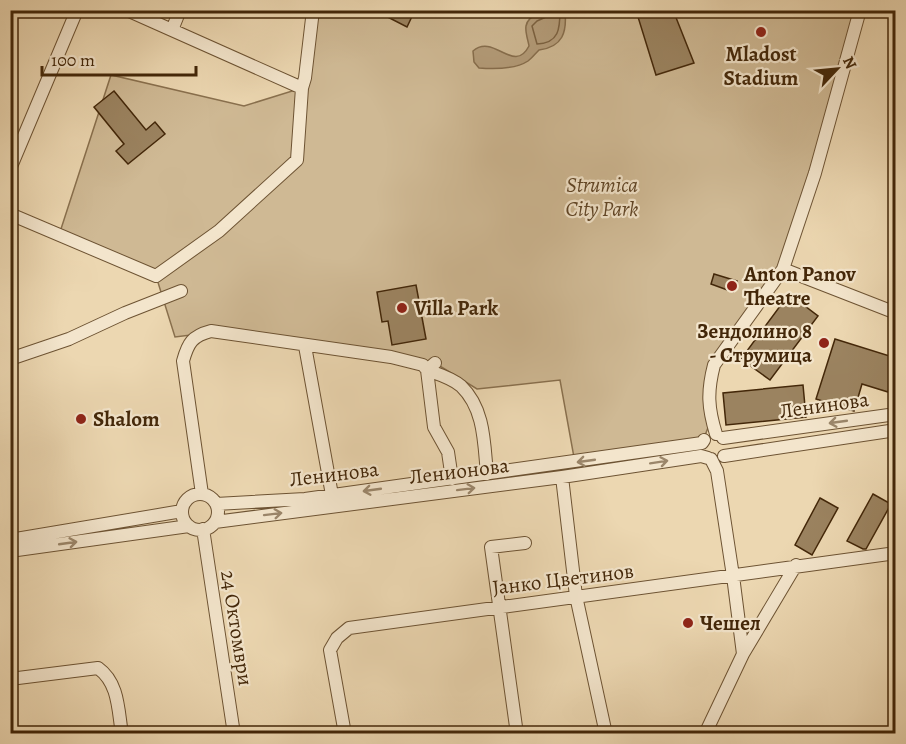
<svg xmlns="http://www.w3.org/2000/svg" width="906" height="744" viewBox="0 0 906 744" font-family="Alegreya,serif">
  <style>
    .green { fill: #cfb994; stroke: #89704e; stroke-width: 1.5 }
    .water { fill: #b39b78; stroke: #866d4c; stroke-width: 1.5 }
    .lines { fill: none; stroke-linecap: round; stroke-linejoin: round }
    .shore { stroke: #7b6140; stroke-width: 1.5 }
    .building { fill: #9b8360; stroke: #432709; stroke-width: 1.5 }
    .street-casing { stroke: #6d5333; stroke-width: 14 }
    .street { stroke: #f3e5cc; stroke-width: 12 }
    .oneway { stroke: #9b866a }
    .poi-dot { fill: #8f2418; stroke: #f3e5cc; stroke-width: 2 }
    .labels { text-anchor: middle; dominant-baseline: central; stroke-width: 4.5; stroke-linejoin: round; paint-order: stroke }
    .poi-label { font-size: 21px; font-weight: bold; fill: #432709; stroke: #f3e5cc; text-anchor: start }
    .park-label { font-size: 21px; font-style: italic; fill: #5f4425; stroke: #f3e5cc }
    .street-label { font-size: 21px; fill: #432709; stroke: #f3e5cc }
  </style>
  <rect width="100%" height="100%" fill="#ecd7b1"/>
  <filter id="stains"><feTurbulence type="fractalNoise" baseFrequency=".00333" numOctaves="4"/><feColorMatrix values="0 0 0 0 .2 0 0 0 0 .09 0 0 0 0 .02 0 0 0 .5 -.17"/></filter>
  <radialGradient id="worn" r=".72"><stop offset=".6" stop-color="#630" stop-opacity="0"/><stop offset="1" stop-color="#630" stop-opacity=".3"/></radialGradient>
  <!-- green -->
  <path class="green" d="M313 11H860L783 269 714 365 711 420 702 443 575 463 560 380 477 389 435 363 199 334 175 337 156 276 59 235 111 75 244 106 302 88Z"/>
  <!-- water -->
  <path class="water" d="M557 11H565C567 32 563 47 539 50 535 54 532 58 528 61 516 69 493 69 479 68L474 62 473 51C494 33 514 75 529 46 528 40 525 32 526 26 529 12 546 13 557 13Z"/>
  <g class="lines">
    <!-- shore -->
    <path class="shore" d="M548 10 546 17 537 21 532 26 537 44C559 43 560 29 560 10"/>
  </g>
  <!-- building -->
  <path class="building" d="M374 10H415L407 27Z
    M638 10H673L694 63 656 75 638 17Z
    M114 91 146 130 155 122 165 134 128 164 116 151 124 144 94 107Z
    M714 274 737 281 733 292 711 284Z
    M416 285 426 339 392 345 388 321 382 322 377 292Z
    M789 294 818 316 770 380 741 359Z
    M835 339 896 358V367L888 392 862 384 854 411 816 399Z
    M803 385 806 417 726 425 723 393Z
    M873 494 891 504 866 549H863L847 541Z
    M820 498 838 508 812 555 795 545Z"/>
  <g class="lines">
    <!-- street casing -->
    <g class="street-casing">
      <path id="street" d="M127 10 302 88
        M172 30 180 10
        M10 169 77 10
        M10 214 156 276 219 231 297 160 302 88 305 78 313 10
        M783 269 896 313
        M305 346 332 495
        M10 359 69 339 125 313 181 291
        M435 363 427 370C438 374 452 378 461 386 485 409 484 444 487 474
        M716 434C708 408 707 392 714 365L783 269 815 173 860 10
        M723 438 896 414
        M724 456 896 430
        M711 459 717 471 733 576 743 654
        M562 477 576 596 606 734
        M202 494 183 361C188 343 192 336 211 331L391 357 423 365 427 370 434 427 448 452 452 479
        M182 512a18 18 0 1 1 36 0a18 18 0 1 1-36 0Z
        M216 504 305 499 702 443 704 440
        M215 522 562 477 701 456 708 458
        M203 529 234 734
        M10 540 182 511
        M10 551 189 526
        M10 679 98 668C119 683 118 710 122 734
        M345 734 330 650 337 638 349 628 896 553
        M517 734 491 547 525 543
        M705 734 743 654 796 565
        M895 734 896 732"/>
    </g>
    <!-- street -->
    <use href="#street" class="street"/>
  </g>
  <!-- one-way arrows -->
  <defs><path id="oneway-shaft" d="M-6 0H5M1.5-3L5.5 0L1.5 3" fill="none" stroke-width="1.6" stroke-linecap="round" stroke-linejoin="round" transform="scale(1.5)"/></defs>
  <g class="oneway">
    <use href="#oneway-shaft" transform="translate(838 422) rotate(172)"/>
    <use href="#oneway-shaft" transform="translate(586 461) rotate(172)"/>
    <use href="#oneway-shaft" transform="translate(659 462) rotate(-9)"/>
    <use href="#oneway-shaft" transform="translate(466 489) rotate(-7)"/>
    <use href="#oneway-shaft" transform="translate(372 490) rotate(172)"/>
    <use href="#oneway-shaft" transform="translate(273 514) rotate(-7)"/>
    <use href="#oneway-shaft" transform="translate(68 543) rotate(-8)"/>
  </g>
  <!-- markers -->
  <g class="poi-dot">
    <circle cx="761" cy="32" r="6"/>
    <circle cx="732" cy="286" r="6"/>
    <circle cx="402" cy="308" r="6"/>
    <circle cx="824" cy="343" r="6"/>
    <circle cx="81" cy="419" r="6"/>
    <circle cx="688" cy="623" r="6"/>
  </g>
  <g class="labels">
    <!-- poi labels -->
    <g class="poi-label">
      <text x="761" y="54" text-anchor="middle">Mladost<tspan x="761" dy="24">Stadium</tspan></text>
      <text x="744" y="274">Anton Panov<tspan x="744" dy="24">Theatre</tspan></text>
      <text x="414" y="308">Villa Park</text>
      <text x="812" y="331" text-anchor="end">Зендолино 8<tspan x="812" dy="24">- Струмица</tspan></text>
      <text x="93" y="419">Shalom</text>
      <text x="700" y="623">Чешел</text>
    </g>
    <!-- park labels -->
    <g class="park-label">
      <text x="602" y="185">Strumica<tspan x="602" dy="24">City Park</tspan></text>
    </g>
    <!-- street labels -->
    <g class="street-label">
      <text transform="translate(824 405) rotate(-8)">Ленинова</text>
      <text transform="translate(459 471) rotate(-7)">Ленионова</text>
      <text transform="translate(334 474) rotate(-7)">Ленинова</text>
      <text transform="translate(563 579) rotate(-7)">Јанко Цветинов</text>
      <text transform="translate(237 628) rotate(81)">24 Октомври</text>
    </g>
  </g>
  <!-- margin -->
  <rect width="906" height="744" fill="none" stroke="#ecd7b1" stroke-width="36"/>
  <rect x="12" y="12" width="882" height="720" fill="none" stroke="#432709" stroke-width="3"/>
  <rect x="18" y="18" width="870" height="708" fill="none" stroke="#432709" stroke-width="1.5"/>
  <!-- north arrow -->
  <g transform="translate(837 69) rotate(64)" stroke="#f3e5cc" stroke-width="4.5" paint-order="stroke">
  <path d="M0-4.5L10 22L0 15L-10 22Z" fill="#432709"/>
  <text y="-9" font-size="16" font-weight="bold" text-anchor="middle" fill="#432709">N</text>
  </g>
  <!-- scale -->
  <path d="M42 66v9h154v-9" fill="none" stroke="#432709" stroke-width="3"/>
  <text x="51" y="66" font-size="18" fill="#432709" stroke="#f3e5cc" stroke-width="4.5" paint-order="stroke">100 m</text>
  <rect width="100%" height="100%" filter="url(#stains)"/>
  <rect width="100%" height="100%" fill="url(#worn)"/>
</svg>
